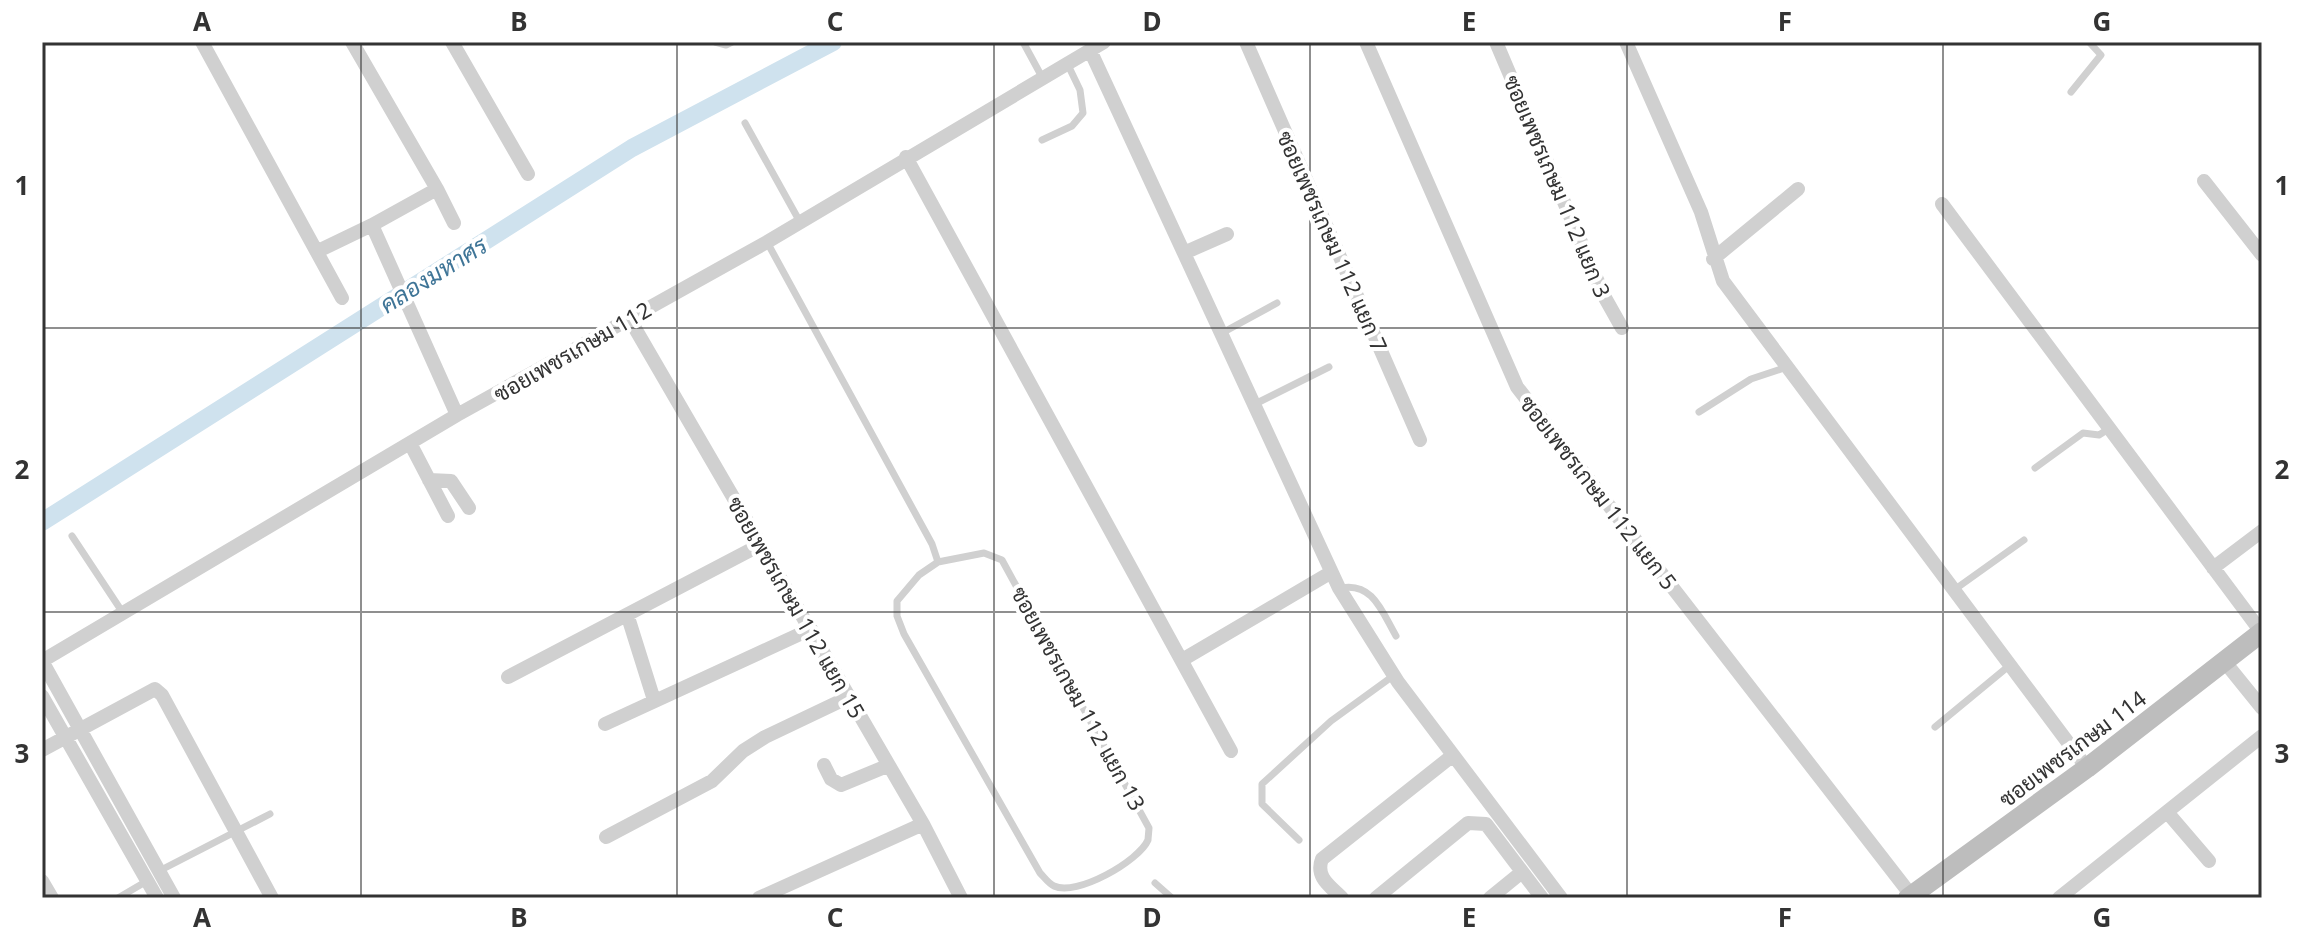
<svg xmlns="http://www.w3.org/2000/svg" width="2304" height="940" viewBox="0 0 2304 940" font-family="'Noto Sans',Sarabun,sans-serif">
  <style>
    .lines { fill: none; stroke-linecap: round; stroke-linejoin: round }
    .canal { stroke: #cfe2ee; stroke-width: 18 }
    .lane { stroke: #d0d0d0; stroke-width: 7 }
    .street { stroke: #d0d0d0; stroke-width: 14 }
    .secondary { stroke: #bdbdbd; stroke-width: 20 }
    .grid { fill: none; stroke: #333; stroke-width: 2; stroke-opacity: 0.55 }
    .labels { text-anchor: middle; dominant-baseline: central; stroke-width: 8; stroke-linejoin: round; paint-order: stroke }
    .street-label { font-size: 22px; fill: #333; stroke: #fff }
    .water-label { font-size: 24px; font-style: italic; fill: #3f7597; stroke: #fff }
    .neatline { fill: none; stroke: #333; stroke-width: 3 }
    .grid-label { font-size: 26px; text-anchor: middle; font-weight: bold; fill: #333 }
  </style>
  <rect width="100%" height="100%" fill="#fff"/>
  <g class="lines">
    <!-- canal -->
    <path class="canal" d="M42 522 632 148 833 42"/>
    <!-- lane -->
    <path class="lane" d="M715 42 726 45 732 42
      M1023 42 1042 77
      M2071 92 2101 55 2089 42
      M745 123 800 222
      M1042 140 1072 126 1083 113 1080 90 1067 63
      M767 242 932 544 938 562 919 575 897 601V616L904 634 1040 873C1044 877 1049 884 1054 886 1076 897 1139 861 1148 840 1148 839 1149 829 1149 828L1002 560 984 553 938 562
      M1222 333 1277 303
      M1255 404 1329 367
      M1699 412 1751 379 1787 367
      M2035 468 2083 433 2099 435 2110 428
      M72 536 123 613
      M1341 588C1373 582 1382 612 1396 636
      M1954 590 2024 540
      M1935 727 2010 665
      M1299 840 1262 804V784L1331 721 1393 676
      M159 871 270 814
      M1155 883 1172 898
      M118 898 147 881"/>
    <!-- street -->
    <path class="street" d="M202 42 342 298
      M352 42 437 189 372 225 457 415
      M452 42 528 174
      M1246 42 1420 440
      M1366 42 1517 387 1911 895
      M1496 42 1604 296 1622 328
      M1626 42 1701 212 1723 281 2087 768
      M1090 50 1339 588 1398 682 1561 898
      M906 157 1231 751
      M2204 181 2262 255
      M437 189 454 223
      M1942 204 2262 633
      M318 251 372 225
      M1184 253 1227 234
      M1713 259 1798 189
      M629 318 923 824 961 898
      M411 445 448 516
      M429 480 451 481 469 508
      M2213 568 2262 531
      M628 617 654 700
      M1182 660 1330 573
      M2224 661 2262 708
      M508 677 760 545
      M42 696 157 898
      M605 724 811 629
      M42 750 155 689 162 695 272 898
      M824 765 831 779 841 785 887 766
      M2167 812 2209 861
      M606 837 712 781 743 751 765 737 849 697
      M42 881 52 898
      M174 898 42 661 457 415 767 242 1104 42
      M759 898 923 824
      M1342 898C1330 886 1315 877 1322 859L1452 756
      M1376 898 1468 823 1486 824 1542 898
      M1490 898 1522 872
      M2059 898 2262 736"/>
    <!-- secondary -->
    <path class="secondary" d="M1908 898 2087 768 2262 632"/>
  </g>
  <!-- grid -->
  <path class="grid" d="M361 42V898M677 42V898M994 42V898M1310 42V898M1627 42V898M1943 42V898M42 328H2262M42 612H2262"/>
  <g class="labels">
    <!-- street labels -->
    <g class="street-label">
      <text transform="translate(1558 186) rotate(67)">ซอยเพชรเกษม 112 แยก 3</text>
      <text transform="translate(1333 241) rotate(66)">ซอยเพชรเกษม 112 แยก 7</text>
      <text transform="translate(572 351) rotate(-30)">ซอยเพชรเกษม 112</text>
      <text transform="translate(1599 492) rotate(52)">ซอยเพชรเกษม 112 แยก 5</text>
      <text transform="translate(797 607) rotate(60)">ซอยเพชรเกษม 112 แยก 15</text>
      <text transform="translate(1079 698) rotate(61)">ซอยเพชรเกษม 112 แยก 13</text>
      <text transform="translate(2072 748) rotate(-37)">ซอยเพชรเกษม 114</text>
    </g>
    <!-- water labels -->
    <g class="water-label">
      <text transform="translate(433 274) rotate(-32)">คลองมหาศร</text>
    </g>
  </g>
  <!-- border -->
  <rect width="2304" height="940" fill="none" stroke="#ffffff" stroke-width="88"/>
  <rect x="44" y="44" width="2216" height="852" class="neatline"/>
  <g class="grid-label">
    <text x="202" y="31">A</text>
    <text x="519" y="31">B</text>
    <text x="835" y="31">C</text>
    <text x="1152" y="31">D</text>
    <text x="1469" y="31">E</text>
    <text x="1785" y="31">F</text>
    <text x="2102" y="31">G</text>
    <text x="22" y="195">1</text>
    <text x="2282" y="195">1</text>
    <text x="22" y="479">2</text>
    <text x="2282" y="479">2</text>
    <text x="22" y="763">3</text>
    <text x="2282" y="763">3</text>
    <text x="202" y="927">A</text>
    <text x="519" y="927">B</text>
    <text x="835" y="927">C</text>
    <text x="1152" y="927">D</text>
    <text x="1469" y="927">E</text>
    <text x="1785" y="927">F</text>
    <text x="2102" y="927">G</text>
  </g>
</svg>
